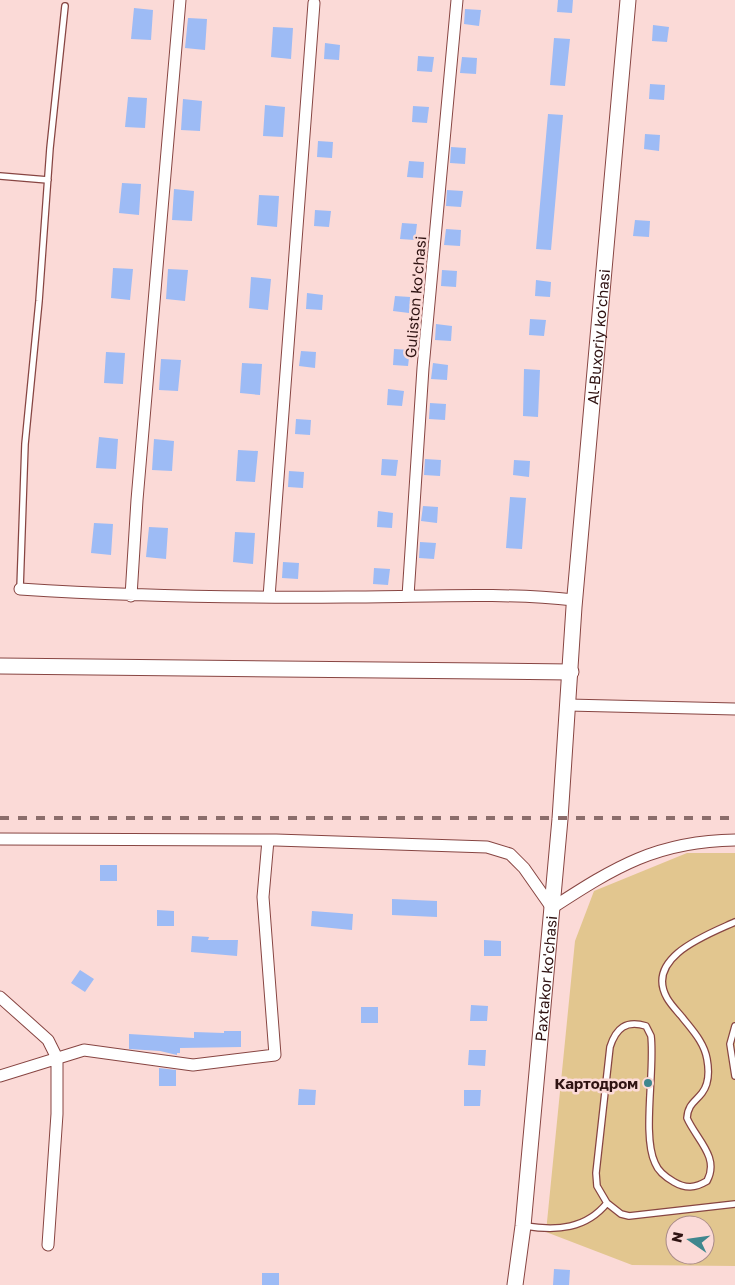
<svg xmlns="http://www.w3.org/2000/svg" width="735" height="1285" viewBox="0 0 735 1285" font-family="'Golos Text',sans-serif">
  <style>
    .green { fill: #e2c68f; fill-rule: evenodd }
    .building { fill: #9dbbf5 }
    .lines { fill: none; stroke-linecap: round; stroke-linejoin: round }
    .lane-casing { stroke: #874542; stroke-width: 8 }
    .street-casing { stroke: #874542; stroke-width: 13 }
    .secondary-casing { stroke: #874542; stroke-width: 17 }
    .lane { stroke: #fff; stroke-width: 5.5 }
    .street { stroke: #fff; stroke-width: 11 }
    .secondary { stroke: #fff; stroke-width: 15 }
    .rail { stroke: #8b6d6b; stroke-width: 4; stroke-dasharray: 9 9; stroke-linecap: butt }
    .poi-dot { fill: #3f878e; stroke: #fbdad7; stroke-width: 2 }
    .labels { text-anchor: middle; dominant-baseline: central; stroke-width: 5; stroke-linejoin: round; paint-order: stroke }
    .street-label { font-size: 15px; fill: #2f1312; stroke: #fbdad7 }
    .poi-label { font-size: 15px; font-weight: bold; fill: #2f1312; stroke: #fbdad7; text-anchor: end }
  </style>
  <rect width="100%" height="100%" fill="#fbdad7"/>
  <!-- green -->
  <path class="green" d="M687 853H735V1266L632 1265 546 1232 575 941 594 891ZM675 1225H705V1255H675Z"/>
  <!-- building -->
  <path class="building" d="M558 0H573L572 13 557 12Z
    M134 8 153 10 151 40 131 39Z
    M465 9 481 10 479 26 464 24Z
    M188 18 207 19 205 50 185 48Z
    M653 25 669 27 667 42 652 41Z
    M273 27 293 28 291 59 271 57Z
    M554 38 570 39 565 86 550 85Z
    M325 43 340 45 339 60 324 59Z
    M418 56 434 57 432 72 417 71Z
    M462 57 477 58 476 74 460 73Z
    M650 84 665 85 664 100 649 99Z
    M128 97 147 98 145 128 125 127Z
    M183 99 202 101 200 131 181 130Z
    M265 105 285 107 283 137 263 136Z
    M413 106 429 107 427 123 412 122Z
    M548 114 563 115 551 250 536 249Z
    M645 134 660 135 659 151 644 149Z
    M318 141 333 142 332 158 317 157Z
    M451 147 466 148 465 164 450 163Z
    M409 161 424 162 423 178 407 177Z
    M122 183 141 184 139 215 119 213Z
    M174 189 194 191 192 221 172 220Z
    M447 190 463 191 461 207 446 206Z
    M259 195 279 196 277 227 257 225Z
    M315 210 331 211 329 227 314 226Z
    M635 220 650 221 649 237 633 236Z
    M402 223 417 224 415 240 400 239Z
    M446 229 461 230 460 246 444 245Z
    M113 268 133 269 130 300 111 298Z
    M168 269 188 270 185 301 166 299Z
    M442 270 457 271 456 287 441 286Z
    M251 277 271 279 268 310 249 308Z
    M536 280 551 282 550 297 535 296Z
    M307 293 323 295 322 310 306 309Z
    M395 296 410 297 409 313 393 311Z
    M530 319 546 320 544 336 529 335Z
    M436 324 452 326 451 341 435 340Z
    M394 349 410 350 408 366 393 365Z
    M301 351 316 352 315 368 299 366Z
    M106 352 125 353 123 384 104 383Z
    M161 359 181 360 178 391 159 390Z
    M242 363 262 364 260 395 240 393Z
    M433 363 448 365 447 380 431 379Z
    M524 369 540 370 538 417 523 416Z
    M388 389 404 391 402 406 387 405Z
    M430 403 446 404 445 420 429 419Z
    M296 419 311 420 310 435 295 434Z
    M99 437 118 439 116 469 96 468Z
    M154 439 174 441 172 471 152 470Z
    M238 450 258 451 255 482 236 481Z
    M382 459 398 460 396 476 381 475Z
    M425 459 441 460 440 476 424 475Z
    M514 460 530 461 529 477 513 475Z
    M289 471 304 472 303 488 288 487Z
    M510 497 526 498 522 549 506 548Z
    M423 506 438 507 437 523 421 521Z
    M378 511 393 513 392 528 377 527Z
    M94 523 113 524 111 555 91 553Z
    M149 527 168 528 166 559 146 557Z
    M235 532 255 533 253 564 233 562Z
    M420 542 436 543 434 559 419 558Z
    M283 562 299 563 298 579 282 578Z
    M374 568 390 569 388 585 373 584Z
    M100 865H117V881H100Z
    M392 899 437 901V917L392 915Z
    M157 910 174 911V926H157Z
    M312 911 353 914 352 930 311 926Z
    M192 936 209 937 208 940H238L237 956 191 952Z
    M484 940 501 941V956H484Z
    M80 970 94 979 85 992 71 983Z
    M471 1005 488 1006 487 1021H470Z
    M361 1007H378V1023H361Z
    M224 1031H241V1047L180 1048V1053H177V1055L160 1051 129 1049V1034L194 1038V1032L224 1033Z
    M469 1050H486L485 1066 468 1065Z
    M159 1068 176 1070V1086H159Z
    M299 1089 316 1090 315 1105H298Z
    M464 1090H481L480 1106H464Z
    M554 1269 570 1270 569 1285H553Z
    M262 1273H279V1285H262Z"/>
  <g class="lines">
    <!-- lane casing -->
    <g class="lane-casing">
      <path id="lane" d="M0 176 48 180
        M20 589 25 444 39 301 50 148 65 6
        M735 922C709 934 644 957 667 998 671 1005 677 1011 682 1017 692 1030 704 1042 707 1059 709 1070 709 1084 702 1093 695 1102 688 1104 687 1118 696 1139 720 1157 707 1181 695 1188 686 1189 674 1182 667 1178 658 1171 655 1163 642 1136 655 1070 651 1036L646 1026C626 1020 616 1028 610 1047L596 1173 597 1186 607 1203 621 1214 629 1216 735 1204
        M735 1026 730 1044 735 1076
        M525 1226C557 1231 586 1229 607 1203"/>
    </g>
    <!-- street casing -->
    <g class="street-casing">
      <path id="street" d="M20 589C129 596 238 598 347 597 423 597 499 592 574 600
        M131 596 137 500 180 0
        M408 596 423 368 457 0
        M269 597 314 3
        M568 705 735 709
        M0 839 276 840 487 847 510 854 524 868 552 908C615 867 657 841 735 840
        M0 997 48 1040 57 1058V1114L48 1245
        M0 1076 84 1050 193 1065 275 1055 263 897 268 840"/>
    </g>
    <!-- secondary casing -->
    <g class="secondary-casing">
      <g id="secondary">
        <path d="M0 666 571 672"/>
        <path id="s1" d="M515 1285 523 1226 560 819 574 607 628 0"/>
      </g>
    </g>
    <!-- lane -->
    <use href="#lane" class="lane"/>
    <!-- street -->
    <use href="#street" class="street"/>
    <!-- secondary -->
    <use href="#secondary" class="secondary"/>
    <!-- rail -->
    <path class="rail" d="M0 818H735"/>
  </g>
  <!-- markers -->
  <circle class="poi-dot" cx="648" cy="1083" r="5"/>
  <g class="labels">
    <!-- street labels -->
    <g class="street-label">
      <text transform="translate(415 297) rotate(-85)">Guliston ko'chasi</text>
      <text stroke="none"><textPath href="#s1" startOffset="952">Al-Buxoriy ko'chasi</textPath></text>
      <text stroke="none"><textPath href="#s1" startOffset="308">Paxtakor ko'chasi</textPath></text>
    </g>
    <!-- poi labels -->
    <g class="poi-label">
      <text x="638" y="1083">Картодром</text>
    </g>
  </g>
  <!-- north arrow -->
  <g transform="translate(690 1240) rotate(283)"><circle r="24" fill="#fbdad7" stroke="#a98a88"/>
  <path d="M0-4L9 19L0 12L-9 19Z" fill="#3f878e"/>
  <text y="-8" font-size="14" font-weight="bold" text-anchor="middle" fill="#2f1312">N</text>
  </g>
</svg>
